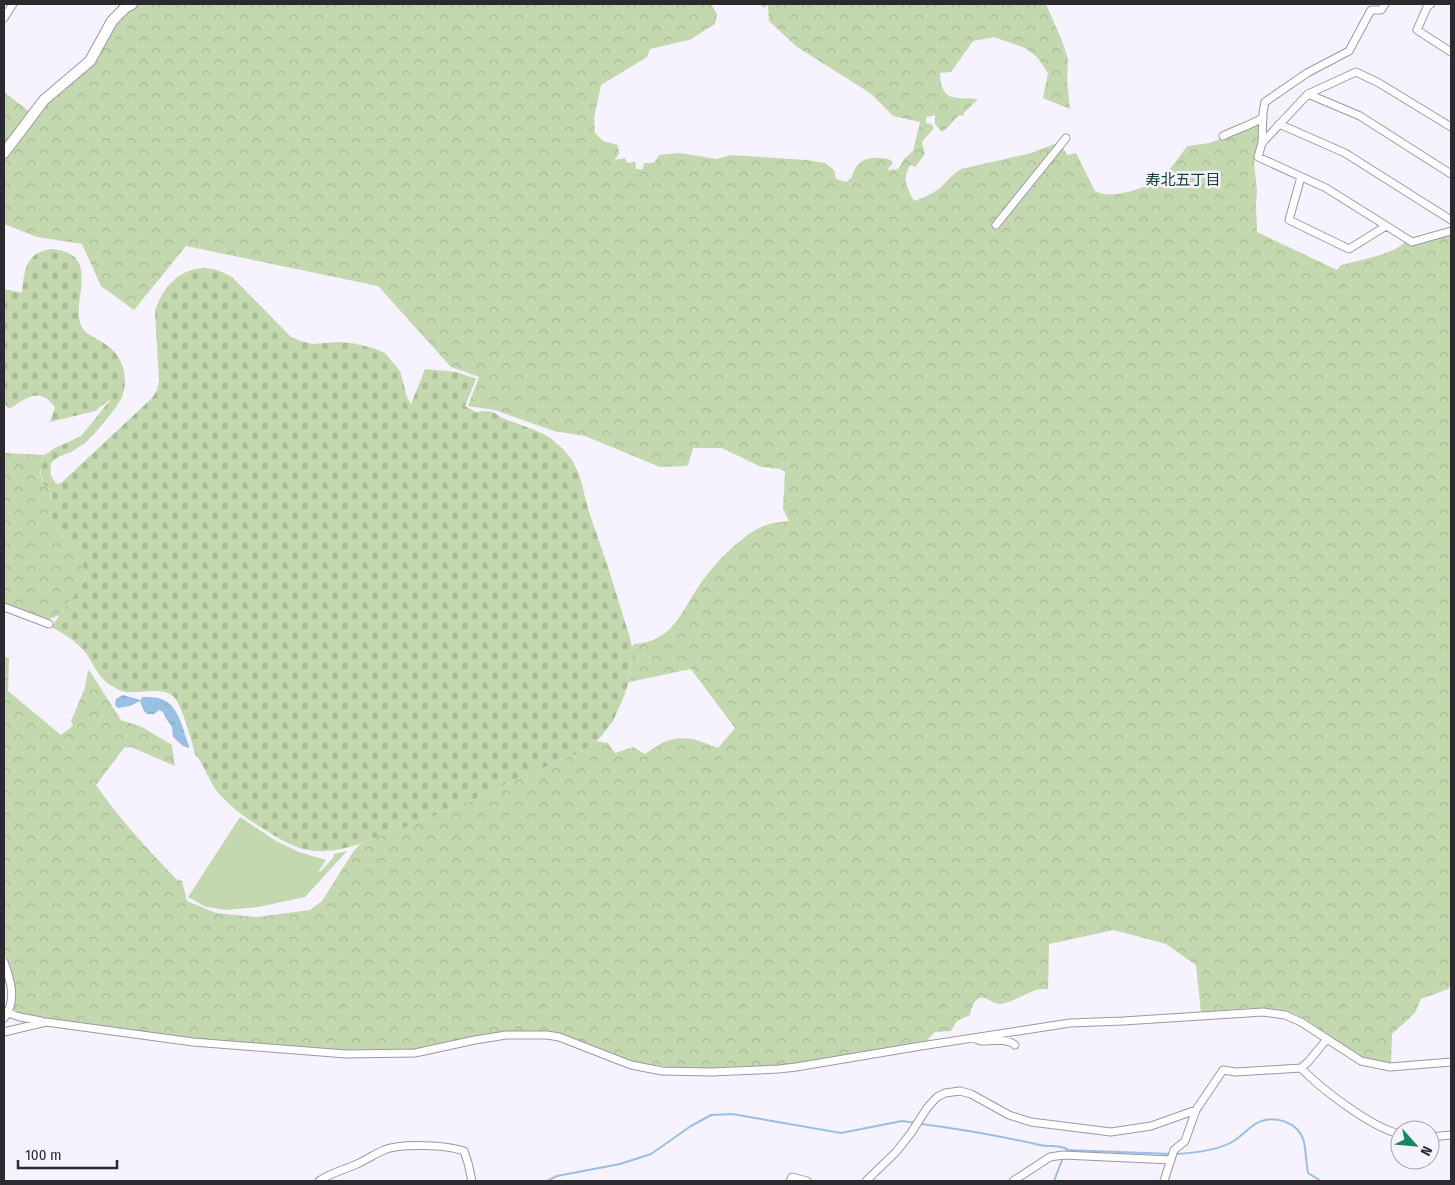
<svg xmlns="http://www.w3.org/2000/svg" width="1455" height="1185" viewBox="0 0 1455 1185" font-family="'Fira Sans Condensed','Noto Sans JP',sans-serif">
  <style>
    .forest { fill: url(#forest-crowns) }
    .cemetery { fill: url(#cemetery-stones) }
    .pitch { fill: #c3d8ae }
    .water { fill: url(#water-ripples) }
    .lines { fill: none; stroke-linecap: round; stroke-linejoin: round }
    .stream { stroke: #99bfe2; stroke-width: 2 }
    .street-casing { stroke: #9d97a5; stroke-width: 9 }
    .secondary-casing { stroke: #9d97a5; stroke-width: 12 }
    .street { stroke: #fff; stroke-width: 7 }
    .secondary { stroke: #fff; stroke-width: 10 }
    .labels { text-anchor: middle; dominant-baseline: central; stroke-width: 5; stroke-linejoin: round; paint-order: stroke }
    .neighbourhood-label { font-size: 15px; fill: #134332; stroke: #f6f2fe }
  </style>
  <defs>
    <pattern id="forest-crowns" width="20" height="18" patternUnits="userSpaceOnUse" patternTransform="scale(1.25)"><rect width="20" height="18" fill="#c3d8ae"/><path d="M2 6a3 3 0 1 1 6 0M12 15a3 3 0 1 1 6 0" fill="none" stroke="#a8ba96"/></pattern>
    <pattern id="cemetery-stones" width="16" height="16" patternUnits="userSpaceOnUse" patternTransform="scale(1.25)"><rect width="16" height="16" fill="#c3d8ae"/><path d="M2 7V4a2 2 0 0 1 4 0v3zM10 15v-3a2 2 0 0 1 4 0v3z" fill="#a8ba96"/></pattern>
    <pattern id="water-ripples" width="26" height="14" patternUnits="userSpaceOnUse" patternTransform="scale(1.25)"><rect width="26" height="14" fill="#99bfe2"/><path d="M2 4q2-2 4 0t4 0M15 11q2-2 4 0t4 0" fill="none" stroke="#84a4c2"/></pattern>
  </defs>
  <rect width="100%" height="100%" fill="#f6f2fe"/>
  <!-- forest -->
  <path class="forest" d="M138 4H711L717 14 715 24 689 40 650 49 647 57 601 85 594 118 595 133 603 141 618 145 619 153 615 160 625 158 627 163 635 162 636 169H643L644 163H654L659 155 680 153 716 159 731 155 806 160 825 163 834 170 836 179 846 182 852 177C856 157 875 155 891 160L893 163 887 170 898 169 905 158 913 151 920 122 893 116 870 93 797 47 769 21 768 5 763 8 760 4H1046L1062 41 1068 59 1067 81 1070 109 1043 98 1048 73 1037 57 1025 48 994 37 973 41 951 72 940 73C941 103 955 97 978 99L964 113 963 116 959 115 947 128 942 132 935 124V115L926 117V123L931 124 934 128 922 142 925 154 915 167 910 165C902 179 907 188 914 201 923 198 932 194 940 188 947 181 953 174 961 169L1031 153 1060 142 1067 155 1076 153 1095 191C1110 201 1153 187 1165 174 1173 166 1180 156 1187 146L1210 143 1259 123 1260 128 1254 162 1257 191 1256 204 1257 232 1337 270 1341 265C1357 261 1395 254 1405 242L1412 246 1451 234V985L1448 989 1421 999 1415 1013 1392 1034 1391 1063C1379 1061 1365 1061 1354 1054 1334 1043 1318 1025 1297 1015 1270 1002 1230 1011 1201 1013L1196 965 1166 944 1114 930 1049 944 1048 989C1044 989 1039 989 1036 990 1025 994 1014 1001 1002 1004 993 1005 987 996 980 998 973 1001 971 1009 970 1015L957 1021 951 1031 935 1032 925 1042 776 1066 685 1069 638 1063 555 1032 504 1031 417 1049 337 1050 243 1044 51 1020C39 1018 21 1018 13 1009 16 990 14 970 4 954V657L9 658 8 691 61 735 73 726 71 721 85 688 87 675 89 670 121 720 142 727 172 745 175 766 131 747 124 748 96 785C119 819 148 849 176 879L182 881 187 901 216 913 257 917 310 910 322 901 353 852 360 844 396 829H401L498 790 505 784 585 750 596 741 608 743 615 753 633 747 645 754C653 749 661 742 670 740 687 735 703 742 718 748L735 728 691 669 629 682 631 667 632 647 634 644C675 642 682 608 703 580 718 560 737 540 759 528 768 523 779 522 789 521L783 509 785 472 780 469 761 467 722 448H693L688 465 685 466 660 467 585 436 554 431 495 410 468 406 479 377 451 367 378 286 186 246 134 310 101 286 82 244 37 237 4 224V156L46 103 60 90 111 29 127 10Z
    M4 92 30 112 4 149Z
    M4 453 45 455C38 470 38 478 50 490L52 523 81 558 86 574 80 588 60 615 49 619 4 603Z"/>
  <!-- cemetery -->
  <path class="cemetery" d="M51 249C106 253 67 305 83 329 89 337 101 340 108 346 123 357 128 377 123 394 121 404 94 435 86 442 82 445 77 448 73 451 65 455 57 455 51 464 50 473 50 477 57 484L61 483 152 398 157 390 159 381 155 311C166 275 199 255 233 278L291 337 301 341 312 344 339 342 352 343 373 348 385 353 400 371 407 397 411 404 425 369 457 372 476 379 465 406 476 412 485 411 493 412 502 418 535 430 549 437 563 449 572 460 579 474 589 512 607 564 630 638 633 652 629 682 624 696 613 721 599 739 585 750 505 784 498 790 401 829H396C367 841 336 857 304 849 291 846 278 838 267 831 250 821 234 810 221 796 209 784 206 767 195 754 192 741 182 706 174 697 164 686 138 694 125 692 121 691 117 689 114 687 99 680 94 664 85 652 75 641 64 633 51 627L80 588 86 574 81 558 52 523 49 513 50 500 51 496 50 490 44 484 41 475 40 466 45 455 53 449 81 436 112 398 95 411 50 422 55 407C39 386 27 398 9 409L4 403V336L5 334 4 335V289L22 293C24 271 26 252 51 249Z"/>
  <!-- pitch -->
  <path class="pitch" d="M240 817 276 841 299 852 326 860 318 872 321 871 333 858 334 854 347 851 305 897 258 907 226 910 206 907 188 897Z"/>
  <!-- water -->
  <path class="water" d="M123 695 141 700 142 697C147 697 153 697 158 698 179 703 182 728 189 746V748L183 746 173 737 172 727 165 717 163 712 159 710 154 714H147L144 711 140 701 130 706 118 708 115 705 116 699Z"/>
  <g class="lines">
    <!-- stream -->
    <path class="stream" d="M921 1124C961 1129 1000 1136 1040 1145 1049 1147 1059 1145 1067 1149
      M1066 1150 1171 1154
      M1176 1154C1194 1153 1216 1151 1232 1142 1241 1137 1248 1128 1257 1123 1274 1114 1299 1122 1304 1142 1306 1152 1306 1163 1308 1173L1321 1181
      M547 1181 557 1176 620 1164 651 1154 691 1126 711 1115 732 1114 841 1133 902 1121 916 1123
      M1054 1181 1062 1160"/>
    <!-- street casing -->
    <g class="street-casing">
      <path id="street" d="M1431 4 1427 7 1417 30 1451 52
        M4 18 13 4
        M1308 94 1360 116 1451 174
        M1279 124 1345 153 1451 220
        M1451 127 1379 83 1356 72 1308 94 1262 143 1258 157 1326 188 1412 242 1451 231
        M1223 136C1236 129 1250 126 1262 118
        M1262 143 1263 112 1265 102 1307 73 1349 51 1371 10H1381L1385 4
        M1301 177 1289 220 1349 249 1386 226
        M996 225 1066 138
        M4 607 49 624
        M4 962C11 981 17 1001 4 1018
        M8 1013 20 1017 41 1021
        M4 1032 46 1022 193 1042 346 1054 415 1053 475 1040 506 1035H547L559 1037 631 1065 662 1071 711 1072 779 1069 796 1067 921 1046 1070 1023 1123 1021 1263 1012 1285 1015 1301 1022 1361 1061 1390 1067 1451 1062
        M978 1040 981 1041C992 1041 1007 1038 1015 1045
        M1301 1068C1321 1089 1372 1128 1400 1134
        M1196 1110 1223 1070 1236 1072 1301 1068 1308 1062 1327 1039
        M1430 1137 1451 1135
        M319 1181C330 1173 344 1170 357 1164 366 1160 375 1154 384 1150 401 1143 447 1145 464 1151L468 1163 472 1181
        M790 1181 792 1177 807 1181
        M866 1181 896 1152 911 1133 927 1108 937 1097 945 1093 960 1091 971 1094 1009 1115 1031 1122 1111 1132 1151 1126 1196 1110 1185 1141 1174 1150 1164 1181
        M1013 1181 1050 1157 1063 1155 1171 1160"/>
    </g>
    <!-- secondary casing -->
    <g class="secondary-casing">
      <path id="secondary" d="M4 153 44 100 90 61 112 21 125 8 132 4"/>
    </g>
    <!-- street -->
    <use href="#street" class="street"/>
    <!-- secondary -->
    <use href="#secondary" class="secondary"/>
  </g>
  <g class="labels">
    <!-- neighbourhood labels -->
    <g class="neighbourhood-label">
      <text x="1183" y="180">寿北五丁目</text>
    </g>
  </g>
  <!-- border -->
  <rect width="1455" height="1185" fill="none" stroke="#2c2a2f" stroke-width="10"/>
  <!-- north arrow -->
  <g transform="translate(1415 1145) rotate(117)"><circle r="24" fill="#f6f2fe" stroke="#a5a2ab"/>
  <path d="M0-4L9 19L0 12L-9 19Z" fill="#198663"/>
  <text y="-8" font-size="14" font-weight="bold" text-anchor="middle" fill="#2c2a2f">N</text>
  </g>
  <!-- scale -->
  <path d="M18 1160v8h99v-8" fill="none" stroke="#2c2a2f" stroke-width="2.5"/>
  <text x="25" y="1160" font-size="15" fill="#2c2a2f" stroke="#f6f2fe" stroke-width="4" paint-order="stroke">100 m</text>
</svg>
